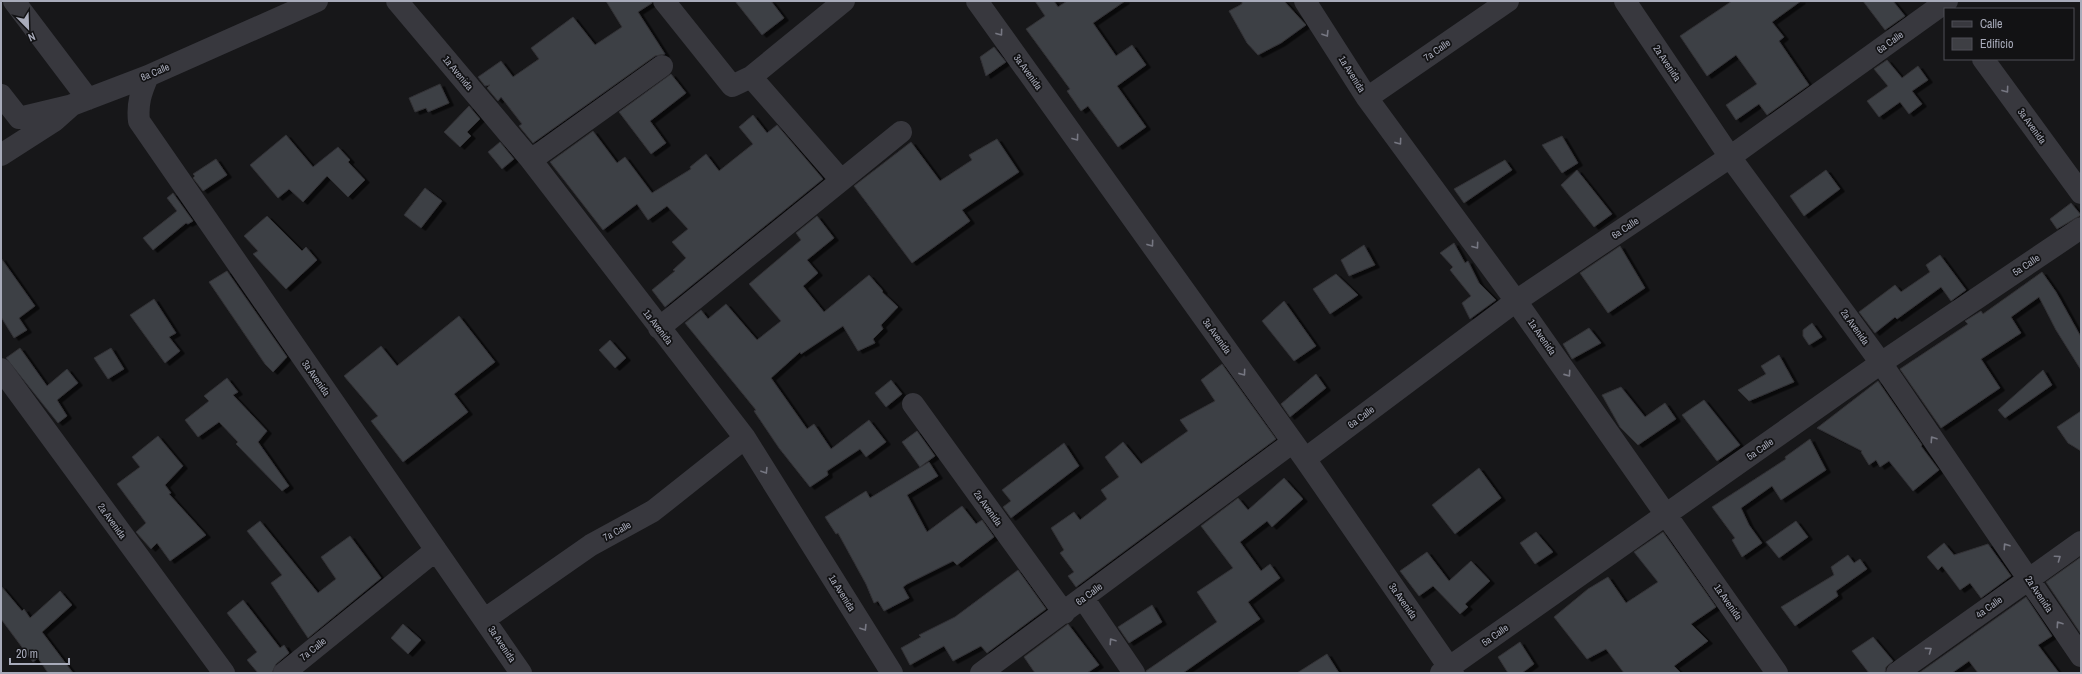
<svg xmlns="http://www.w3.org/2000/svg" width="2082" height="674" viewBox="0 0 2082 674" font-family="'Archivo Narrow',sans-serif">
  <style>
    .building { fill: #3e3f44; stroke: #313135; filter: url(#shadow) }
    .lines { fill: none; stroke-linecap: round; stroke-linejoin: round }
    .minor { stroke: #38383e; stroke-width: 22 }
    .oneway { stroke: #767782 }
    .labels { text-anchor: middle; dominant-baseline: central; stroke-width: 3.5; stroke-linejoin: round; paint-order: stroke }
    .street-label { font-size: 10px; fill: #a8abba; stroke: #121214 }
  </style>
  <defs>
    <filter id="shadow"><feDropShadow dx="4.5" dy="2.5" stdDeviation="0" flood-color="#0009"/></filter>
  </defs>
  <rect width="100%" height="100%" fill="#171719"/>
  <!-- building -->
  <path class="building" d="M606 1H652V3L638 12 665 54 655 56 533 143 519 126 522 124 501 97 498 101 487 88 490 85 485 86 478 77 501 61 513 77 539 59 531 48 573 17 595 45 622 27Z
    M735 1H771L784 18 762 35Z
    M1035 1H1054L1058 7 1067 1H1125L1093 23 1116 56 1132 45 1146 65 1117 86 1146 127 1118 147 1088 106 1081 111 1067 91 1070 89 1026 29 1045 16Z
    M1242 1H1284L1306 25 1281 43 1258 55 1247 43 1229 11 1242 4Z
    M1732 1H1801L1772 22 1784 37 1779 41 1809 85 1767 115 1759 104 1736 120 1726 105 1757 84 1736 55 1707 76 1680 36Z
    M1863 1H1893L1905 16 1885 30Z
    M994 47 1006 62 986 76 980 57Z
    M1887 60 1902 78 1918 66 1928 80 1912 91 1922 104 1909 114 1900 102 1879 117 1867 101 1888 86 1874 69Z
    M671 74 686 93 650 121 666 143 651 154 619 112Z
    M440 84 449 103 428 112 426 108 415 112 409 98Z
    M469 106 480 119 467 132 471 136 460 147 444 132Z
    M753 115 767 133 777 125 823 179 665 307 652 290 675 271 673 270 686 258 672 242 688 229 667 206 648 220 637 204 603 230 550 162 593 131 617 163 625 157 652 193 691 169 690 167 706 154 719 171 753 144 739 127Z
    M286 135 313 167 338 147 350 160 348 162 365 180 348 197 327 176 303 202 289 189 278 198 250 165Z
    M1562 136 1578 163 1562 173 1542 145Z
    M997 139 1019 172 962 210 970 221 912 263 854 186 911 142 940 181 972 160 969 155Z
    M500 142 514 159 502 169 488 152Z
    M216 159 227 175 203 191 193 178 195 176 193 174Z
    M1505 160 1512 170 1464 203 1454 189Z
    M1577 170 1612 214 1594 227 1561 185Z
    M1826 170 1840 189 1804 216 1790 196Z
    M425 188 442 201 421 228 404 215Z
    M173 193 193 221 188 224 186 223 153 250 143 238 177 211 167 198Z
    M2071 203 2081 215 2057 229 2050 219Z
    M267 216 302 251 306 247 317 260 286 289 253 254 258 251 244 236Z
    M817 216 834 238 807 260 818 273 803 286 824 312 869 275 883 291 882 292 898 307 881 325 883 329 873 339 875 343 858 351 843 326 801 354 800 352 771 378 807 429 814 424 831 449 869 420 886 442 866 457 860 449 827 471 828 475 810 487 779 448 754 411 756 410 685 323 701 310 708 319 726 304 757 340 781 321 749 284 801 240 796 233Z
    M1454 243 1465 263 1468 261 1479 283 1496 300 1470 319 1462 303 1471 296 1450 270 1453 267 1440 253Z
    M1364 245 1375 265 1349 276 1341 260Z
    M1620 246 1645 288 1608 313 1580 273Z
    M1940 255 1966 290 1951 301 1941 287 1897 319 1895 317 1875 333 1859 312 1895 285 1901 292 1930 272 1926 265Z
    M1 258 35 306 19 318 27 330 14 338 1 317Z
    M227 271 287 357 273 372 265 364 209 282Z
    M2042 272 2056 292 2081 337V370L2056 330 2039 297 2011 317 2021 333 1981 359 2000 388 1941 428 1900 369 1968 324 1965 321 1981 311 1983 314Z
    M1336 274 1358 295 1330 314 1313 289Z
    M154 299 176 333 169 337 180 351 165 363 130 315Z
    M1284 301 1316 346 1294 361 1262 321Z
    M459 316 495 362 454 394 468 412 403 462 371 421 378 416 344 376 381 346 397 366Z
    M1812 323 1822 337 1809 345 1803 336V330Z
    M1589 328 1601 343 1572 359 1563 344Z
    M610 340 626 358 615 368 599 350Z
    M20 348 47 386 67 369 78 383 57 400 67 416 58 423 6 358Z
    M111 348 124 369 108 379 94 358Z
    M1779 355 1794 382 1749 401 1738 390 1766 374 1761 366Z
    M1222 364 1276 439 1076 587 1068 576 1074 572 1060 553 1064 550 1051 528 1074 512 1080 520 1107 499 1101 490 1119 477 1105 457 1123 442 1141 464 1188 431 1180 420 1215 401 1201 380Z
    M2043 370 2052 385 2005 418 1998 410Z
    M1316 374 1326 388 1290 417 1281 404Z
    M227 378 238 392 233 395 267 431 258 442 289 486 282 491 236 444 238 442 219 422 198 437 185 420 209 401 204 396Z
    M891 380 902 394 886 407 875 393Z
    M1878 381 1922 445 1921 446 1939 470 1913 491 1889 461 1880 467 1876 460 1869 465 1861 452 1862 451 1817 428Z
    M1621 387 1645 417 1665 403 1676 419 1638 445 1620 427 1602 395Z
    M1704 400 1740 445 1717 461 1682 415Z
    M2081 411V451L2068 443 2057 427Z
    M917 431 935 456 920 467 902 442Z
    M158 436 183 466 165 485 171 493 169 494 206 535 170 561 157 543 151 549 136 532 146 523 117 484 140 467 132 457Z
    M1810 439 1826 470 1781 500 1772 486 1741 508 1749 525 1762 543 1742 557 1732 540 1735 538 1712 507 1786 459 1785 457Z
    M1064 443 1079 466 1011 518 1003 507 1011 501 1002 490Z
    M929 462 938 476 907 495 927 532 962 506 976 524 982 520 994 537 957 565 953 561 907 584 903 587 909 598 884 611 878 601 874 603 866 584 838 533 836 534 825 517 866 491 870 498Z
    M1479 468 1501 498 1455 534 1432 505Z
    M1284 478 1303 499 1272 527 1267 521 1240 542 1261 571 1270 564 1280 578 1248 602 1260 619 1183 673H1146V671L1217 622 1197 592 1233 568 1201 526 1238 498 1248 510Z
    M260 521 318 593 336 579 321 557 350 536 381 578 308 638 271 583 282 575 247 531Z
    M1796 521 1808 537 1779 558 1766 542Z
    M1536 532 1553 552 1535 564 1520 543Z
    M1663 532 1716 607 1691 624 1708 641 1674 666 1681 673H1624L1606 649 1587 659 1554 617 1588 589 1608 577 1626 603 1658 582 1634 552Z
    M1944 543 1954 555 1988 544 2011 576 1981 598 1970 583 1960 590 1942 566 1938 570 1927 557Z
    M1427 552 1449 581 1471 561 1490 581 1465 604 1468 607 1460 614 1433 586 1419 596 1400 571Z
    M1848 555 1854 563 1860 559 1867 569 1836 591 1838 596 1795 626 1781 607 1834 575 1831 567Z
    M2081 557V634L2046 582Z
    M1018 570 1046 609 987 653 981 646 953 661 944 646 910 665 901 648 921 637 919 635 955 617Z
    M1 586 22 611 24 609 30 618 60 591 72 605 42 632 73 673H48L38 658 33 662 1 619Z
    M2026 597 2052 636 2038 645 2059 673H1978L1969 661 1952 673H1919Z
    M243 600 280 648 284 645 289 653 276 664 272 673H258L247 660 257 652 227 613Z
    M1152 605 1162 622 1129 643 1118 627Z
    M403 624 421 640 408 654 391 638Z
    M1068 624 1099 665 1087 673H1035L1024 657Z
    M1873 637 1893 661 1886 667 1885 673H1869L1852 651Z
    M1520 642 1534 664 1522 673H1508L1498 657Z
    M1327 654 1339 673H1297Z"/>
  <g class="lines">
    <!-- minor -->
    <path class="minor" d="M14 1 88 99
      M397 1 531 160 745 438 892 673
      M664 1 732 86 751 77 844 1
      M977 1 1305 459 1453 673
      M1305 1 1367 98 1516 301 1777 673
      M1625 1 1730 157 1881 363 2081 656
      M1983 59 2081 193
      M148 76C141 92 137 104 139 121L521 673
      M751 77 841 180
      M1 95 19 118 69 106
      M1367 98 1508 1
      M1 155 54 121 72 105 148 76 317 1
      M531 160 662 66
      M659 328 901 132
      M1 369 224 673
      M913 404 1064 613
      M1305 459 1516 301 1730 157 1947 1
      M1083 598 1134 673
      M485 619 591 545 653 511 745 438
      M284 673 436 550
      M981 673 1293 442
      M1441 673 1881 363 2081 228
      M1897 673 2081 542"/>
  </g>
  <!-- one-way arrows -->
  <defs><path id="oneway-chevron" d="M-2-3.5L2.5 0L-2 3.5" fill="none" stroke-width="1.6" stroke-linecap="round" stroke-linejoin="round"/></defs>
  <g class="oneway">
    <use href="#oneway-chevron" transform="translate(1000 33) rotate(54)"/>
    <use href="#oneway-chevron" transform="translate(1326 34) rotate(58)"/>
    <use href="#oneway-chevron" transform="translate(2006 90) rotate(54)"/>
    <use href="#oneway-chevron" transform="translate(1076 138) rotate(54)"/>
    <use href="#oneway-chevron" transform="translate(1399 142) rotate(54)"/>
    <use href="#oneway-chevron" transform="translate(1151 244) rotate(54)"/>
    <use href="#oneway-chevron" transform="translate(1476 246) rotate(54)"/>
    <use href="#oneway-chevron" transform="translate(1243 373) rotate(54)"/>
    <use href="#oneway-chevron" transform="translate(1568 374) rotate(55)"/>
    <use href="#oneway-chevron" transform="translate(1933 439) rotate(-124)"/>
    <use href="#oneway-chevron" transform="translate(765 471) rotate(58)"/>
    <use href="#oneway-chevron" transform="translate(2006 546) rotate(-124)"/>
    <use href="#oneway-chevron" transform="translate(2058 558) rotate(-35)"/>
    <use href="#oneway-chevron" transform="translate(2059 624) rotate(-124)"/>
    <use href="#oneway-chevron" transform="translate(864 628) rotate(58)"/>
    <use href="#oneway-chevron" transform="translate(1112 641) rotate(-124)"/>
    <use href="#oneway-chevron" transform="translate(1929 650) rotate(-36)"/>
  </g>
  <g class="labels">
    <!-- street labels -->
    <g class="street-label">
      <text transform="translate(1890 42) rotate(-36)">6a Calle</text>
      <text transform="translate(1437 50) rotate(-35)">7a Calle</text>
      <text transform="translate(1667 63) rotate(56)">2a Avenida</text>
      <text transform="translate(155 72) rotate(-23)">8a Calle</text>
      <text transform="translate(1028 72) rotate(54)">3a Avenida</text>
      <text transform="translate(458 73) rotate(50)">1a Avenida</text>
      <text transform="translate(1352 74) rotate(58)">1a Avenida</text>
      <text transform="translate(2032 126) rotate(54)">3a Avenida</text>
      <text transform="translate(1625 228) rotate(-34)">6a Calle</text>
      <text transform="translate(2026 265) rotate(-34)">5a Calle</text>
      <text transform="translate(658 327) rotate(52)">1a Avenida</text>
      <text transform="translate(1855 327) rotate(54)">2a Avenida</text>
      <text transform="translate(1217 336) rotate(54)">3a Avenida</text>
      <text transform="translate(1542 337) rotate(55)">1a Avenida</text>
      <text transform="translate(316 378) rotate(55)">3a Avenida</text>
      <text transform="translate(1361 417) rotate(-37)">6a Calle</text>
      <text transform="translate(1760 449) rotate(-35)">5a Calle</text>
      <text transform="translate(988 508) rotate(54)">2a Avenida</text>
      <text transform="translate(112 521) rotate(54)">2a Avenida</text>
      <text transform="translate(617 531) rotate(-29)">7a Calle</text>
      <text transform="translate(842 593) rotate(58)">1a Avenida</text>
      <text transform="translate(1089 594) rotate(-37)">6a Calle</text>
      <text transform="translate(2039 594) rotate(56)">2a Avenida</text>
      <text transform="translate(1403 601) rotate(55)">3a Avenida</text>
      <text transform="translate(1728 602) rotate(55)">1a Avenida</text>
      <text transform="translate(1989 607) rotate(-36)">4a Calle</text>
      <text transform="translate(1495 635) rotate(-35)">5a Calle</text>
      <text transform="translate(502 644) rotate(56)">3a Avenida</text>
      <text transform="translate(313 649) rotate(-39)">7a Calle</text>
    </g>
  </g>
  <!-- border -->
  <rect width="2082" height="674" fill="none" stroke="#a8abba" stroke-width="4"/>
  <!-- legend -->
  <rect x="1944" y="8" width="130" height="52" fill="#121214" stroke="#4e4f56"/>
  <rect x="1952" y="21" width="20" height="6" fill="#38383e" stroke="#4e4f56"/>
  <text x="1980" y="28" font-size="12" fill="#a8abba">Calle</text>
  <rect x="1952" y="38" width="20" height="12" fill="#3e3f44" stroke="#4e4f56"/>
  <text x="1980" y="48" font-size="12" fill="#a8abba">Edificio</text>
  <!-- north arrow -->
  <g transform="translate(28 28) rotate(157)" stroke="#121214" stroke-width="3" paint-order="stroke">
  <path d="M0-3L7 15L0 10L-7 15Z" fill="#a8abba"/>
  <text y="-6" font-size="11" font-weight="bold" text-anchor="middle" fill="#a8abba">N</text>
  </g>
  <!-- scale -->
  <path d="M10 658v6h59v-6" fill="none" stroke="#a8abba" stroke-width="2"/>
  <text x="16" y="658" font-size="12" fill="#a8abba" stroke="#121214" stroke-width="3" paint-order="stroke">20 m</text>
</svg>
